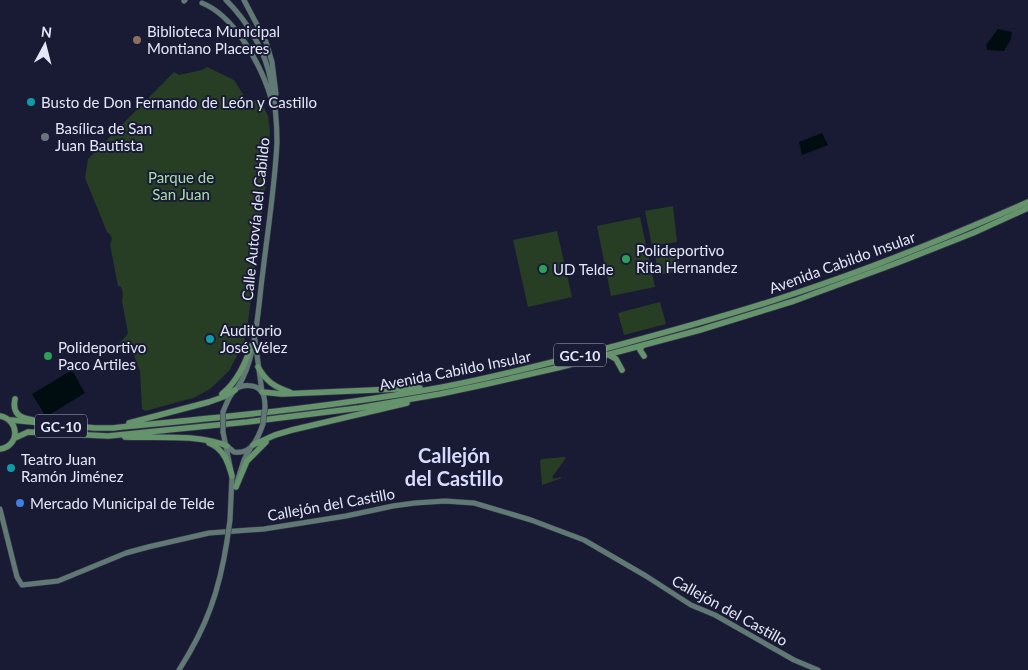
<svg xmlns="http://www.w3.org/2000/svg" width="1028" height="670" viewBox="0 0 1028 670" font-family="Lato,sans-serif">
  <style>
    .green { fill: #273e24 }
    .water { fill: #000d10 }
    .lines { fill: none; stroke-linecap: round; stroke-linejoin: round }
    .secondary-casing { stroke: #37374c; stroke-width: 6 }
    .primary-casing { stroke: #37374c; stroke-width: 7 }
    .secondary { stroke: #607974; stroke-width: 5 }
    .primary { stroke: #65936b; stroke-width: 5.5 }
    .secondary-bridge-casing { stroke: #37374c; stroke-width: 6; stroke-linecap: butt }
    .secondary-bridge { stroke: #607974; stroke-width: 5 }
    .education-dot { fill: #8d6e63; stroke: #191b34; stroke-width: 2 }
    .culture-dot { fill: #0f9aa8; stroke: #191b34; stroke-width: 2 }
    .worship-dot { fill: #6b7280; stroke: #191b34; stroke-width: 2 }
    .leisure-dot { fill: #2e9e5b; stroke: #191b34; stroke-width: 2 }
    .shop-dot { fill: #3f7fe0; stroke: #191b34; stroke-width: 2 }
    .labels { text-anchor: middle; dominant-baseline: central; stroke-width: 4; stroke-linejoin: round; paint-order: stroke }
    .shield { fill: #191b34; stroke: #a7aabd; stroke-width: 1 }
    .shield-label { font-size: 14px; font-weight: bold; fill: #e4e7f8 }
    .poi-label { font-size: 15px; fill: #e4e7f8; stroke: #191b34; text-anchor: start }
    .park-label { font-size: 15px; fill: #acdda6; stroke: #191b34 }
    .street-label { font-size: 15px; fill: #e4e7f8; stroke: #191b34 }
    .district-label { font-size: 20px; font-weight: bold; fill: #d7dcfe; stroke: #191b34 }
  </style>
  <rect width="100%" height="100%" fill="#191b34"/>
  <!-- green -->
  <path class="green" d="M207 67 234 80 248 102 260 99 268 116 270 132 268 166 248 322 244 342 229 371 210 389 193 398 145 411 142 409 140 371 133 353 111 352 99 356C107 350 125 341 128 333L122 301 123 294 121 287 118 286 110 244C113 238 112 236 107 232L85 178 88 159 174 72 179 75 202 70Z
    M673 206 677 242 652 246 645 211Z
    M640 217 655 287 611 296 597 226Z
    M557 231 572 297 528 307 513 240Z
    M677 252 680 271 659 275 655 256Z
    M660 302 666 324 624 335 618 313Z
    M564 457 566 458 552 477 554 479 560 477 562 478 542 485 540 461 541 459Z"/>
  <!-- water -->
  <path class="water" d="M998 29 1012 32 1011 39 1004 51 987 50 986 45Z
    M822 133 828 145 802 155 799 142Z
    M72 370 85 393 46 417 32 394Z"/>
  <g class="lines">
    <!-- secondary casing -->
    <g class="secondary-casing">
      <path id="secondary" d="M226 0C248 22 266 52 271 82 275 102 277 123 277 142 275 185 268 228 263 271 258 305 257 360 237 388
        M244 0 266 42 272 62 276 94
        M184 1 185 0
        M202 3C235 16 261 65 271 98
        M255 340 262 392
        M223 412C226 405 229 395 235 390 241 384 256 384 261 391 265 395 265 402 265 407
        M223 432 232 476 230 520
        M227 446 234 452C252 455 258 438 263 424
        M237 482 244 460 251 447
        M0 509 17 577 22 585 58 581 126 553 148 547 209 533 264 529 346 516 393 506 415 503 445 501 474 503 531 520 584 540 646 576 691 605 715 615 794 660 818 670
        M179 670C207 626 219 592 227 541"/>
    </g>
    <!-- primary casing -->
    <g class="primary-casing">
      <path id="primary" d="M642 346 640 350 644 356
        M609 355 616 359 622 370
        M258 367C266 381 274 387 290 392
        M262 392 282 394 420 388
        M222 394C238 381 245 363 252 345
        M15 399C12 413 19 418 33 420
        M0 416C20 420 20 446 0 449
        M11 420 95 428H113C223 417 334 407 443 387 501 376 558 361 615 346 675 330 734 314 793 294 873 268 951 236 1028 202
        M129 423 209 402 223 397 235 390
        M125 437C156 438 199 434 227 446
        M15 438 28 432 108 436 247 422 359 408 440 394 487 384 561 367 700 330 794 301 897 263 973 233 1028 208
        M209 443C224 449 228 462 232 476
        M253 445 275 435 292 430 407 403
        M236 487 247 461 266 442"/>
    </g>
    <!-- secondary -->
    <use href="#secondary" class="secondary"/>
    <!-- primary -->
    <use href="#primary" class="primary"/>
    <!-- secondary-bridge casing -->
    <g class="secondary-bridge-casing">
      <path id="secondary-bridge" d="M263 424 265 407
        M223 432V412
        M227 541 230 520"/>
    </g>
    <!-- secondary-bridge -->
    <use href="#secondary-bridge" class="secondary-bridge"/>
  </g>
  <!-- markers -->
  <circle class="education-dot" cx="137" cy="40" r="5"/>
  <g class="culture-dot">
    <circle cx="31" cy="102" r="5"/>
    <circle cx="210" cy="339" r="5"/>
    <circle cx="11" cy="468" r="5"/>
  </g>
  <circle class="worship-dot" cx="45" cy="137" r="5"/>
  <g class="leisure-dot">
    <circle cx="626" cy="259" r="5"/>
    <circle cx="543" cy="269" r="5"/>
    <circle cx="48" cy="356" r="5"/>
  </g>
  <circle class="shop-dot" cx="20" cy="503" r="5"/>
  <g class="labels">
    <!-- shield labels -->
    <g class="shield">
      <rect x="554" y="343.5" width="52" height="23" rx="4"/>
      <rect x="35" y="414.5" width="52" height="23" rx="4"/>
    </g>
    <g class="shield-label">
      <text x="580" y="355">GC-10</text>
      <text x="61" y="426">GC-10</text>
    </g>
    <!-- poi labels -->
    <g class="poi-label">
      <text x="147" y="31">Biblioteca Municipal<tspan x="147" dy="17">Montiano Placeres</tspan></text>
      <text x="41" y="102">Busto de Don Fernando de León y Castillo</text>
      <text x="55" y="128">Basílica de San<tspan x="55" dy="17">Juan Bautista</tspan></text>
      <text x="636" y="250">Polideportivo<tspan x="636" dy="17">Rita Hernandez</tspan></text>
      <text x="553" y="269">UD Telde</text>
      <text x="220" y="330">Auditorio<tspan x="220" dy="17">José Vélez</tspan></text>
      <text x="58" y="347">Polideportivo<tspan x="58" dy="17">Paco Artiles</tspan></text>
      <text x="21" y="459">Teatro Juan<tspan x="21" dy="17">Ramón Jiménez</tspan></text>
      <text x="30" y="503">Mercado Municipal de Telde</text>
    </g>
    <!-- park labels -->
    <g class="park-label">
      <text x="181" y="177">Parque de<tspan x="181" dy="17">San Juan</tspan></text>
    </g>
    <!-- street labels -->
    <g class="street-label">
      <text transform="translate(255 219) rotate(-84)">Calle Autovía del Cabildo</text>
      <text transform="translate(842 262) rotate(-20)">Avenida Cabildo Insular</text>
      <text transform="translate(455 370) rotate(-11)">Avenida Cabildo Insular</text>
      <text transform="translate(331 504) rotate(-10)">Callejón del Castillo</text>
      <text transform="translate(730 610) rotate(29)">Callejón del Castillo</text>
    </g>
    <!-- district labels -->
    <g class="district-label">
      <text x="454" y="455">Callejón<tspan x="454" dy="23">del Castillo</tspan></text>
    </g>
  </g>
  <!-- north arrow -->
  <g transform="translate(45 45) rotate(7)" stroke="#191b34" stroke-width="4" paint-order="stroke">
  <path d="M0-4L9 19L0 12L-9 19Z" fill="#e4e7f8"/>
  <text y="-8" font-size="14" font-weight="bold" text-anchor="middle" fill="#e4e7f8">N</text>
  </g>
</svg>
